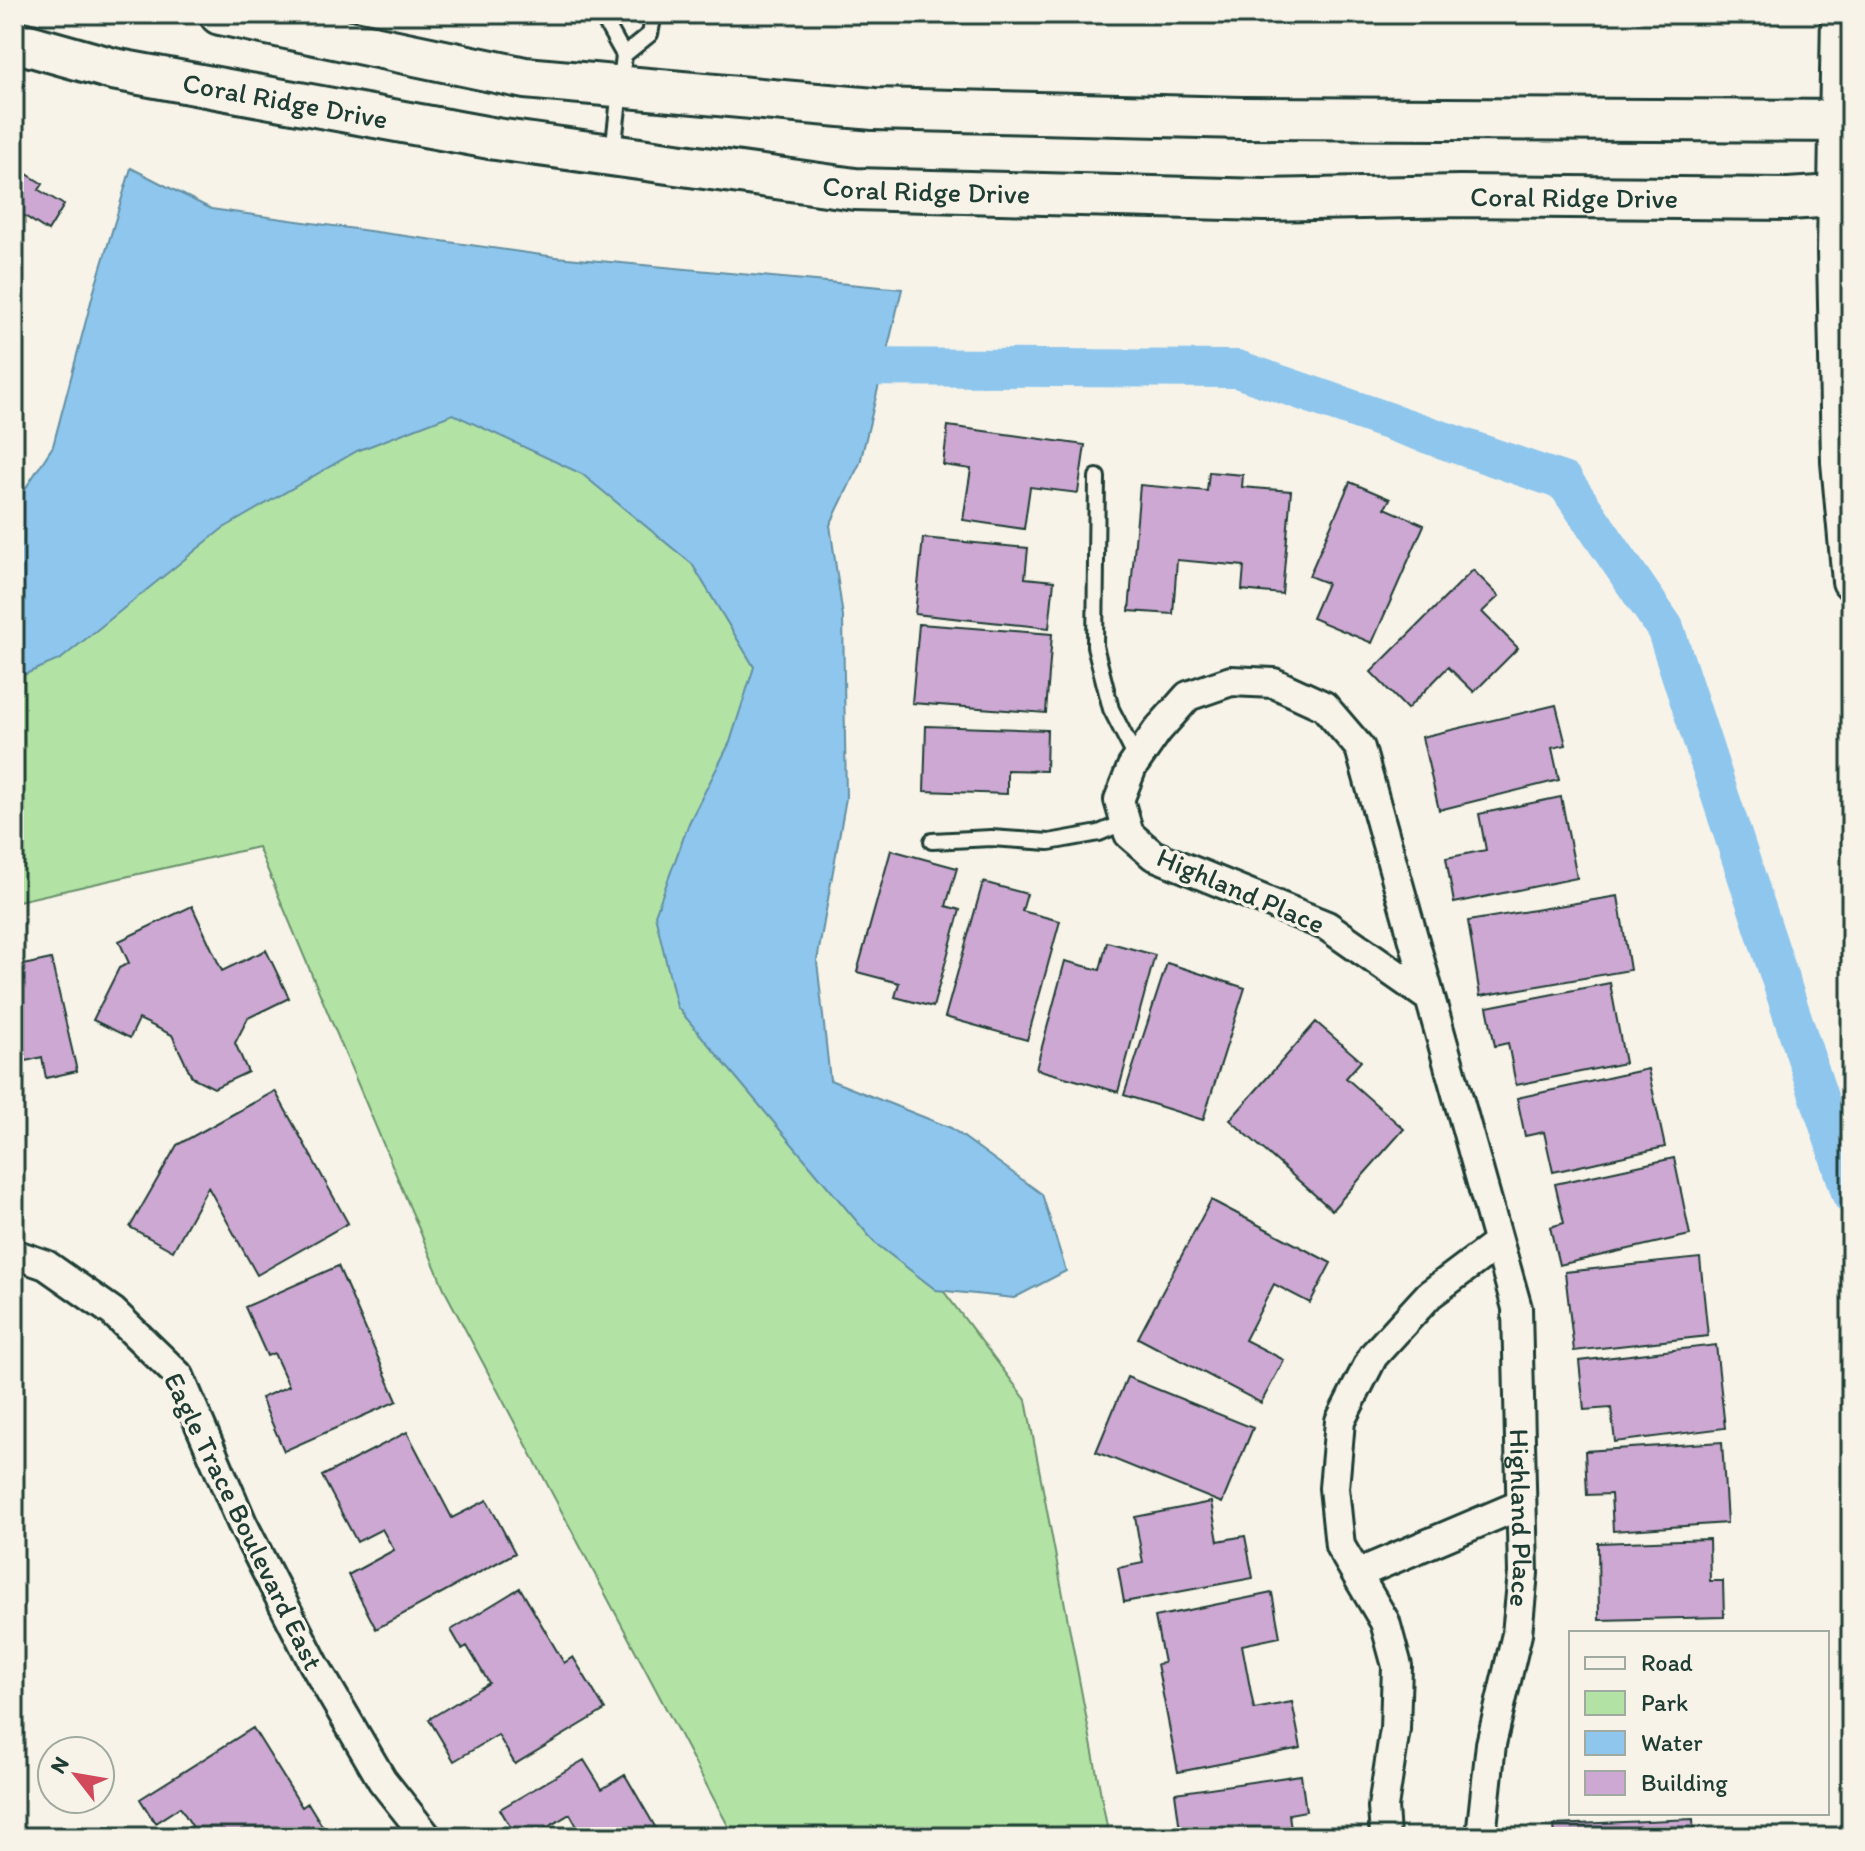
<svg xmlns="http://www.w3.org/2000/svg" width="1865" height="1851" viewBox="0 0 1865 1851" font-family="Itim,sans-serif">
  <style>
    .green { fill: #b2e3a4; stroke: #68906c; stroke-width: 2 }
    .water { fill: #8ec6ed; stroke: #628fa3; stroke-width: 2 }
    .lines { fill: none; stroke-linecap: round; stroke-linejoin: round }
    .canal { stroke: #8ec6ed; stroke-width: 38 }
    .building { fill: #cda8d2; stroke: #1f3d34; stroke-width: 2 }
    .service-casing { stroke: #1f3d34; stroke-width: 20 }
    .minor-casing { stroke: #1f3d34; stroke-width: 34 }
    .tertiary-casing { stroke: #1f3d34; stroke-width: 42 }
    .secondary-casing { stroke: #1f3d34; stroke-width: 46 }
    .service { stroke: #f7f3e8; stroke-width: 14 }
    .minor { stroke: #f7f3e8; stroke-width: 28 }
    .tertiary { stroke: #f7f3e8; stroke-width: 36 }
    .secondary { stroke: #f7f3e8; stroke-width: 40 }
    .labels { text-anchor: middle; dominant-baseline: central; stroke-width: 7; stroke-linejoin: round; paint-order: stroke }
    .street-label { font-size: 28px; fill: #1f3d34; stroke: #f7f3e8 }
  </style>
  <rect width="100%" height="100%" fill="#f7f3e8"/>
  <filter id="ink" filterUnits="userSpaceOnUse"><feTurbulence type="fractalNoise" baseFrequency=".0125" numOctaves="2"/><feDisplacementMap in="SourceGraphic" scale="16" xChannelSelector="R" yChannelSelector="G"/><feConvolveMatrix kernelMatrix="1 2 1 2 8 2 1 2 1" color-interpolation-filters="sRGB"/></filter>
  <g filter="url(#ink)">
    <!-- green -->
    <path class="green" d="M449 282 758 561 804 1107 1026 1400 1109 1837H734L446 1293 258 847 14 902V611Z"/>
    <!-- water -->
    <path class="water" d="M131 168 211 209 556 257 902 289 860 463 830 525 843 617 846 798 817 961 830 1080 951 1128 1042 1194 1066 1271 1014 1298 936 1290 875 1243 677 1007 655 915 689 823 730 742 754 667 692 564 582 474 453 414 357 451 222 529 61 659 14 679V506L53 446 93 294Z"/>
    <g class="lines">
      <!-- canal -->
      <path class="canal" d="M832 367 1237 369 1565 482 1665 628 1851 1195"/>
    </g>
    <!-- building -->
    <path class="building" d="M14 166 43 184 39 190 64 205 48 231 23 215 14 230Z
      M948 426 1085 445 1078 493 1030 487 1024 529 963 520 971 469 943 465Z
      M1209 472 1243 475 1242 487 1291 491 1282 594 1242 590 1244 566 1177 560 1173 614 1129 611 1140 485 1207 491Z
      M1350 482 1390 499 1385 508 1424 525 1372 643 1312 618 1327 583 1309 576Z
      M923 538 1028 548 1025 578 1054 581 1049 628 915 614Z
      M1473 570 1499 596 1482 612 1518 648 1474 692 1448 667 1407 709 1371 672Z
      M919 624 1052 634 1046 713 912 703Z
      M1556 705 1566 745 1552 748 1559 780 1439 810 1422 737Z
      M926 726 1047 730 1046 771 1007 770V794L924 791Z
      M1561 797 1577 878 1454 903 1446 858 1486 850 1479 814Z
      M891 850 957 868 946 906 960 910 933 1007 895 997 899 983 857 972Z
      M983 882 1027 894 1022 911 1060 921 1027 1040 945 1017Z
      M1618 896 1630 970 1480 996 1468 921Z
      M192 906 222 971 266 950 289 998 248 1018 235 1043 248 1072 214 1088 192 1077 172 1035 139 1019 130 1038 93 1020 119 968 129 963 119 941Z
      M1107 942 1155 955 1118 1092 1036 1069 1065 961 1100 970Z
      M51 959 77 1071 46 1078 42 1057 14 1064V992L18 991 14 967Z
      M1167 963 1245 988 1203 1120 1124 1095Z
      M1610 983 1625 1063 1516 1085 1508 1043 1495 1046 1487 1007Z
      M1316 1022 1361 1061 1346 1078 1404 1129 1332 1210 1230 1120Z
      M1648 1069 1665 1147 1553 1172 1544 1132 1525 1136 1517 1098Z
      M275 1091 348 1223 257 1275 208 1187 173 1251 130 1227 177 1145Z
      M1674 1158 1690 1235 1559 1265 1550 1227 1564 1223 1555 1184Z
      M1211 1200 1331 1263 1310 1303 1274 1284 1245 1340 1284 1360 1261 1403 1138 1338Z
      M1700 1258 1708 1336 1574 1351 1565 1272Z
      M338 1266 397 1401 284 1451 261 1398 289 1386 274 1353 267 1356 245 1307Z
      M1716 1345 1725 1428 1615 1442 1611 1408 1584 1410 1579 1361Z
      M1127 1377 1253 1428 1222 1503 1096 1452Z
      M407 1432 452 1518 487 1500 515 1553 376 1629 348 1575 394 1550 382 1529 357 1542 322 1476Z
      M1722 1442 1727 1523 1613 1531 1611 1494 1587 1495 1585 1451Z
      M1211 1502 1218 1541 1245 1536 1253 1578 1124 1602 1118 1568 1143 1563 1135 1517Z
      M1709 1539 1710 1581H1723L1724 1617 1599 1620 1598 1543Z
      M520 1588 564 1663 573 1657 605 1710 515 1764 498 1735 454 1761 429 1719 489 1683 467 1646 462 1649 451 1630Z
      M1272 1593 1280 1637 1242 1645 1254 1709 1292 1702 1301 1748 1178 1772 1157 1664 1164 1663 1155 1617Z
      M253 1728 302 1807 308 1803 329 1837H199L180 1807 155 1823 140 1799Z
      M584 1760 602 1789 625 1775 661 1837H583L570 1814 531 1837H516L500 1809Z
      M1301 1775 1306 1811 1289 1814 1292 1837H1181L1175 1793Z
      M1693 1819 1694 1837H1555L1554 1825Z"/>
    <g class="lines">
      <!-- service casing -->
      <g class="service-casing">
        <path id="service" d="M607 14 606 23 624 55 613 152
          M624 55 650 34 654 14
          M1097 477 1095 646 1111 709 1137 760
          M932 841 991 838 1049 842 1099 833 1125 822"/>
      </g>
      <!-- minor casing -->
      <g class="minor-casing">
        <g id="minor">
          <path id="s1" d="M1427 996 1327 926 1153 855 1129 834 1119 800 1132 767 1157 731 1188 696 1231 681 1274 683 1324 706 1360 748 1517 1308 1523 1573 1517 1634 1491 1744 1482 1827 1484 1837"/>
          <path d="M14 1254 46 1265 113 1312 179 1376 242 1523 314 1664 382 1780 427 1837"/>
          <path d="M1357 1574 1520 1505"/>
          <path d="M1385 1837 1383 1807 1395 1729 1397 1666 1385 1622 1340 1546 1334 1488 1340 1421 1373 1356 1429 1295 1497 1244"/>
        </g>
      </g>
      <!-- tertiary casing -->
      <g class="tertiary-casing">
        <path id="tertiary" d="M1840 14 1836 251 1840 462 1851 581"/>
      </g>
      <!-- secondary casing -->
      <g class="secondary-casing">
        <g id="secondary">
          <path d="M220 14 525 78 874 109 1242 118 1851 121"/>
          <path id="s2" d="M14 41 113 69 496 139 855 189 1264 200 1460 196 1788 199 1851 195"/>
        </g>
      </g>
      <!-- service -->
      <use href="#service" class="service"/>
      <!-- minor -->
      <use href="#minor" class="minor"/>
      <!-- tertiary -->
      <use href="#tertiary" class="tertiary"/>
      <!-- secondary -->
      <use href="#secondary" class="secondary"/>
    </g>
  </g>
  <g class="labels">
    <!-- street labels -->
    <g class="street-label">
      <text stroke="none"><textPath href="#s2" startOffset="278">Coral Ridge Drive</textPath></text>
      <text stroke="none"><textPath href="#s2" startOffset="926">Coral Ridge Drive</textPath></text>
      <text stroke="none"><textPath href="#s2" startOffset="1574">Coral Ridge Drive</textPath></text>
      <text transform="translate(1241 890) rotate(23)">Highland Place</text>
      <text stroke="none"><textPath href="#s1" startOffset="1494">Highland Place</textPath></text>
      <text transform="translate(244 1521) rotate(64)">Eagle Trace Boulevard East</text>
    </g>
  </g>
  <!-- margin -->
  <rect width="1865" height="1851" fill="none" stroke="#f7f3e8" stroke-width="48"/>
  <rect x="24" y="24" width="1817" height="1803" fill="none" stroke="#1f3d34" stroke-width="3" filter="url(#ink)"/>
  <!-- legend -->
  <rect x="1569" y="1631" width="260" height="184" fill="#f7f3e8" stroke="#a1aaa0" stroke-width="2"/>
  <rect x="1585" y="1657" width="40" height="12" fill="#f7f3e8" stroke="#a1aaa0" stroke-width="2"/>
  <text x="1641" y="1671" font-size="24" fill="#1f3d34">Road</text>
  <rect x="1585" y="1691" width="40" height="24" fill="#b2e3a4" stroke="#a1aaa0" stroke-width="2"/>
  <text x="1641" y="1711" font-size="24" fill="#1f3d34">Park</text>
  <rect x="1585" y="1731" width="40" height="24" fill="#8ec6ed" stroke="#a1aaa0" stroke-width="2"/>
  <text x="1641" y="1751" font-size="24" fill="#1f3d34">Water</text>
  <rect x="1585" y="1771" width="40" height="24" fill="#cda8d2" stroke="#a1aaa0" stroke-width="2"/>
  <text x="1641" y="1791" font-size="24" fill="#1f3d34">Building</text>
  <!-- north arrow -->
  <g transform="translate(76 1775) rotate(301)"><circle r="38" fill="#f7f3e8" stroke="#a1aaa0" stroke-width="2"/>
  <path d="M0-6L14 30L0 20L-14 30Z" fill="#d1495b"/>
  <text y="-12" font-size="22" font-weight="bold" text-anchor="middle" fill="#1f3d34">N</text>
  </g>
</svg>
